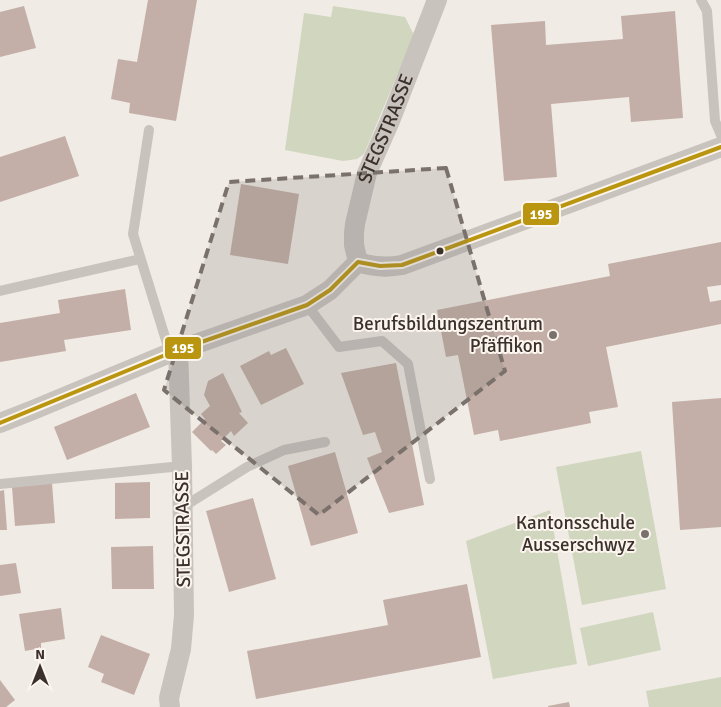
<svg xmlns="http://www.w3.org/2000/svg" width="721" height="707" viewBox="0 0 721 707" font-family="Signika,sans-serif">
  <style>
    .green { fill: #d1d6bf }
    .building { fill: #c3afa7 }
    .lines { fill: none; stroke-linecap: round; stroke-linejoin: round }
    .lane { stroke: #c9c3be; stroke-width: 10 }
    .street { stroke: #c9c3be; stroke-width: 20 }
    .bus-1-casing { stroke: #fbf5ee; stroke-width: 8 }
    .bus-1 { stroke: #ba950f; stroke-width: 4 }
    .marked { fill: #7a716c; fill-opacity: 0.2; stroke: #7a716c; stroke-width: 4; stroke-dasharray: 10 6; stroke-linejoin: round }
    .bus-dot { fill: #3b302b; stroke: #fbf5ee; stroke-width: 2 }
    .poi-dot { fill: #7a716c; stroke: #fbf5ee; stroke-width: 2 }
    .labels { text-anchor: middle; dominant-baseline: central; stroke-width: 4; stroke-linejoin: round; paint-order: stroke }
    .street-label { font-size: 19px; fill: #3b302b; stroke: #fbf5ee }
    .poi-label { font-size: 19px; fill: #3b302b; stroke: #fbf5ee; text-anchor: end }
    .line-badge { stroke: #fbf5ee; stroke-width: 2 }
    .badge-label { font-size: 14px; text-anchor: middle; font-weight: bold; fill: #fff }
  </style>
  <rect width="100%" height="100%" fill="#f0ebe5"/>
  <!-- green -->
  <path class="green" d="M333 6 405 17 414 35 364 154 357 159 343 161 285 150 304 13 331 17Z
    M641 451 666 589 582 605 556 467Z
    M550 510 577 664 493 679 466 541Z
    M653 612 661 650 588 666 580 628Z
    M721 677V707H649L646 691Z"/>
  <!-- building -->
  <path class="building" d="M148 0H197L176 121 129 113 130 103 111 99 118 59 137 62Z
    M24 6 36 48 0 57V12Z
    M675 11 683 118 631 122 629 97 551 104 557 177 504 181 491 25 545 21 546 45 623 39 621 16Z
    M65 136 79 176 0 202V157Z
    M241 184 299 194 288 264 230 255Z
    M721 242V285L707 287 710 302 721 300V324L606 347 618 407 589 412 591 423 500 441 498 430 474 435 458 355 446 357 437 310 610 276 608 264Z
    M125 289 131 330 64 340 66 351 0 362V323L60 313 58 300Z
    M286 348 304 384 261 405 240 366 269 351 271 355Z
    M396 363 424 505 389 513 367 458 382 452 375 432 363 435 341 373Z
    M223 373 242 412 239 413 248 423 234 436 231 431 221 441 226 445 216 454 212 450 211 451 192 432 205 419 201 414 210 406 204 395 208 381Z
    M136 393 150 427 67 460 54 427Z
    M721 398V527L680 530 672 402Z
    M335 452 358 533 311 546 288 466Z
    M150 482V518L115 519V483Z
    M52 483 55 523 15 526 12 487Z
    M4 490 7 530H0V491Z
    M253 498 276 579 229 592 206 511Z
    M153 546 154 589H112L111 547Z
    M16 563 21 593 0 596V565Z
    M467 584 481 657 256 699 247 651 388 625 383 600Z
    M61 608 65 639 41 643V648L25 651 19 614Z
    M101 635 150 654 134 695 101 682 104 674 88 667Z
    M0 680 15 700 6 707H0Z
    M569 702 570 707H548V706Z"/>
  <g class="lines">
    <!-- lane -->
    <path class="lane" d="M701 0 707 11 715 121 721 135
      M149 130 133 234 170 353
      M0 291 140 259
      M307 305 339 347 382 341 408 364 430 479
      M0 484 182 466
      M183 507 247 467 284 450 325 442"/>
    <!-- street -->
    <g class="street">
      <path d="M358 262C373 267 387 268 402 265L721 147"/>
      <path id="s1" d="M358 262 354 245V233L355 224 367 173 390 121 437 0"/>
      <path d="M0 423 33 410 170 353 307 305 330 290 358 262"/>
      <path d="M170 707 169 698 181 649 184 615 182 466 178 350"/>
    </g>
    <!-- bus-1 casing -->
    <g class="bus-1-casing">
      <path id="bus-1" d="M358 262 380 266 402 265 721 147
        M0 423 170 353 307 305 330 290 358 262"/>
    </g>
    <!-- bus-1 -->
    <use href="#bus-1" class="bus-1"/>
  </g>
  <!-- marked area -->
  <path class="marked" d="M446 168 505 371 319 515 164 390 229 182Z"/>
  <!-- markers -->
  <circle class="bus-dot" cx="440" cy="251" r="4.5"/>
  <g class="poi-dot">
    <circle cx="553" cy="335" r="5"/>
    <circle cx="645" cy="534" r="5"/>
  </g>
  <g class="labels">
    <!-- street labels -->
    <g class="street-label">
      <text stroke="none"><textPath href="#s1" startOffset="139">STEGSTRASSE</textPath></text>
      <text transform="translate(183 529) rotate(-91)">STEGSTRASSE</text>
    </g>
    <!-- poi labels -->
    <g class="poi-label">
      <text x="543" y="324">Berufsbildungszentrum<tspan x="543" dy="22">Pfäffikon</tspan></text>
      <text x="635" y="523">Kantonsschule<tspan x="635" dy="22">Ausserschwyz</tspan></text>
    </g>
  </g>
  <g class="line-badge">
    <rect x="522" y="202" width="38" height="24" rx="5" fill="#ba950f"/>
    <rect x="164" y="336" width="38" height="24" rx="5" fill="#ba950f"/>
  </g>
  <g class="badge-label">
    <text x="541" y="219">195</text>
    <text x="183" y="353">195</text>
  </g>
  <!-- north arrow -->
  <g transform="translate(40 667)" stroke="#fbf5ee" stroke-width="4" paint-order="stroke">
  <path d="M0-4L9 19L0 12L-9 19Z" fill="#3b302b"/>
  <text y="-8" font-size="14" font-weight="bold" text-anchor="middle" fill="#3b302b">N</text>
  </g>
</svg>
